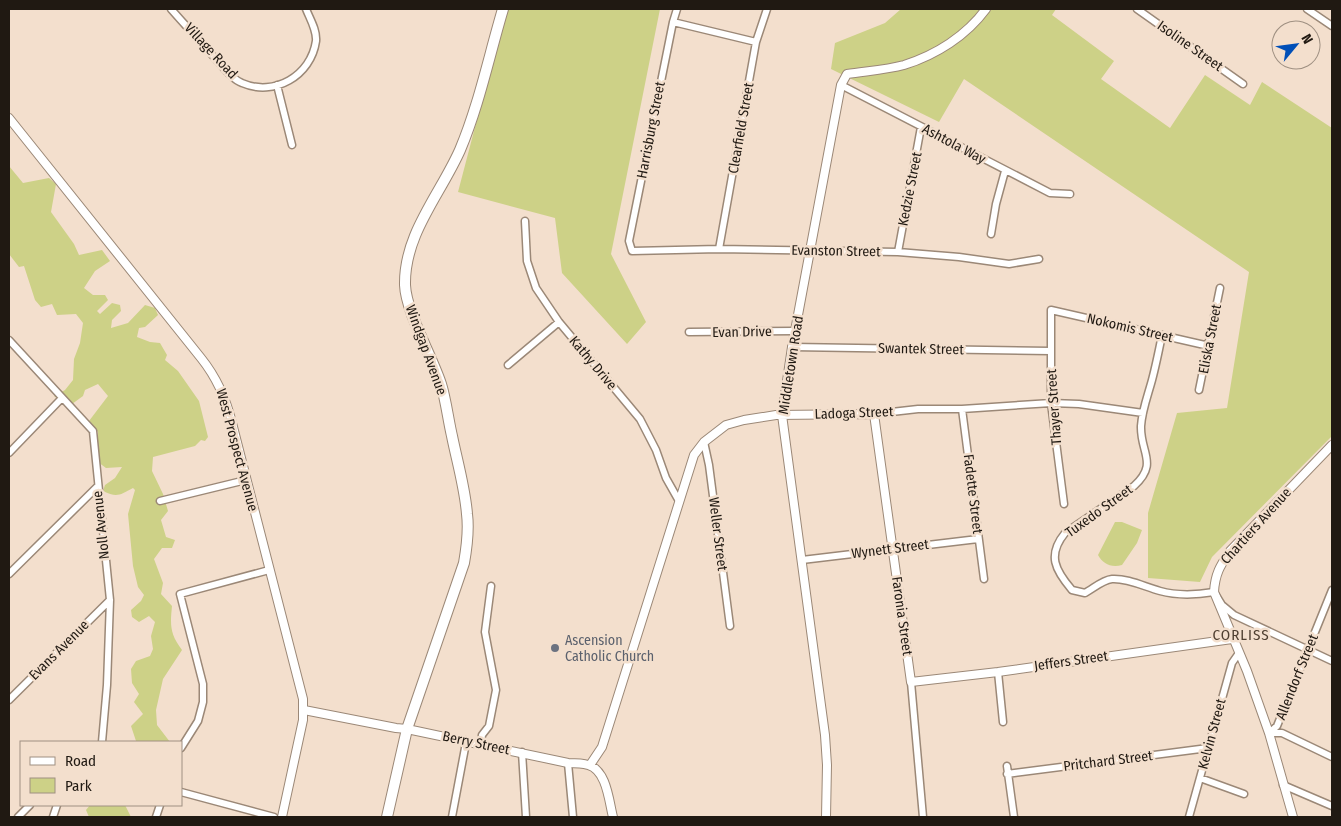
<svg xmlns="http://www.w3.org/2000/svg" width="1341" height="826" viewBox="0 0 1341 826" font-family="'Fira Sans Condensed',sans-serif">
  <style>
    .green { fill: #cdd187 }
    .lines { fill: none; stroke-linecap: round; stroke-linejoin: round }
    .minor-casing { stroke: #9b8877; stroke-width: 9 }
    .tertiary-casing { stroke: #9b8877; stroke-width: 10 }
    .primary-casing { stroke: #9b8877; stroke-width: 12 }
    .minor { stroke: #fff; stroke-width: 6 }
    .tertiary { stroke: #fff; stroke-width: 8 }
    .primary { stroke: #fff; stroke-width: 10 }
    .worship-dot { fill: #6b7280; stroke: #f3dfcd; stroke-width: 2 }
    .labels { text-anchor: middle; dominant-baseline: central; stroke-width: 5; stroke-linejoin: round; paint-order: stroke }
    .street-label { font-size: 14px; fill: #201912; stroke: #f3dfcd }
    .worship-label { font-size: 14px; fill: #5b616d; stroke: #f3dfcd; text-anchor: start }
    .neighbourhood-label { font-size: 15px; letter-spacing: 1px; fill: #4f3f30; stroke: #f3dfcd }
  </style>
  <rect width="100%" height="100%" fill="#f3dfcd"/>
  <!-- green -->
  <path class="green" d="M506 9H660L611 254 646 322 627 344 562 273 555 218 458 192Z
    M901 9H1056L1052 15 1114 61 1101 79 1170 128 1205 75 1250 105 1262 82 1332 128V436L1212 557 1200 582 1148 578V513L1177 413 1227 408 1249 272 964 79 939 122 831 69 835 43 885 23Z
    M9 166 23 183 49 178 56 184 51 212 74 244 79 255 102 250 110 261 95 271 84 288 93 295H105L108 300 97 311 100 314 112 303 120 305 121 311 112 320 111 328 128 323 145 305 155 308 158 315 145 327 139 328 137 337 150 342 160 343 167 355 165 360 178 371 199 401 208 437 205 441 201 440 195 446 153 457 152 471 163 494 168 511 161 520 166 537 175 540 172 548H162L154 559 163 583 161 594 172 606C170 626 170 634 182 650L163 679 156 710 157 725 170 742 136 741 131 726 143 714 134 702 139 694 132 683 131 669 136 661 150 656 153 649 151 636 155 622 149 616 139 622 132 617 131 610 141 601 144 595 138 587 133 566 128 514 135 490 133 488C120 495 117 498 103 491L105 485 115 478 122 467 106 468 98 462 97 443 98 432 89 421 108 396 98 384 85 390 83 396 72 404 63 403 54 396 65 390 73 380 74 359 80 343 83 323 76 314 57 315 52 304 41 307 35 300 24 266 19 267 9 254Z
    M1115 522H1122L1142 530 1137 543 1122 565C1111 568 1103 564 1098 555Z
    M90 805H125L131 817H89L86 810Z"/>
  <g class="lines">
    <!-- minor casing -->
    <g class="minor-casing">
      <path id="minor" d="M171 9C185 25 200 41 214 57 222 65 231 79 242 83 274 97 311 76 316 41 317 30 310 19 306 9
        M677 9 673 22 629 241 632 251 719 249 898 252 959 257 1009 264 1039 259
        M1137 9 1243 84
        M1307 9 1332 26
        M673 22 756 42
        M277 85 292 145
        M841 85 1050 193 1070 194
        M525 221 527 261 536 288 559 322 640 419 656 450 666 478 679 501
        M991 234 996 204 1005 171
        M719 249 756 42 767 9
        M898 252 921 127
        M689 332 795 331
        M1162 335C1159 350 1156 365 1152 380 1148 395 1142 410 1141 426 1140 453 1159 463 1134 486L1065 533C1047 555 1055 570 1072 590L1085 593C1093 589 1102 580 1112 579 1128 578 1145 587 1160 591 1178 596 1196 595 1214 592L1222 605 1234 615 1332 661
        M9 340 93 431 110 600 107 685 102 742
        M792 347 1050 351
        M508 365 559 322
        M1199 390 1220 288
        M962 409 984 579
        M874 414 918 409H962L1051 403 1079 404 1143 413
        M704 442 709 465 730 626
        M9 453 62 398
        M160 501 246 480
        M1064 504 1051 403V310L1209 346
        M802 560 978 539
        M9 574 97 487
        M998 672 1003 722
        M911 682 923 817
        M9 700 110 600
        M1269 733 1277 726 1332 590
        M1269 733H1282L1332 757
        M481 744 482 735 489 726 496 690 485 632 491 586
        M181 748 198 721 203 702V684L180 594 269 570
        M522 752 526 817
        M568 763 573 817
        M1007 766 1014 817
        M1007 774 1208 748
        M1200 778 1244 794
        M1283 785 1332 806
        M181 792 274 817
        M18 817 30 805
        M53 817 57 805
        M156 817 160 805
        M452 817 465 748V740
        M1189 817 1232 663 1239 653"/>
    </g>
    <!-- tertiary casing -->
    <g class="tertiary-casing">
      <path id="tertiary" d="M9 118 201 358C217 378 226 398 232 423L303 699V720L282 817
        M304 710 396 728 407 729 568 763C574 763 582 763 588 765 607 770 609 802 613 817
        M590 765 602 747 694 455 704 442 726 425 744 420 776 415 874 414 911 682 998 672 1232 639
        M826 817 827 765 825 735 782 415 792 347 841 85 847 74C866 71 886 70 904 65 936 55 966 36 986 9
        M1293 817 1269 733 1247 671 1214 592C1215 574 1220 566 1230 551L1332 445"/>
    </g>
    <!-- primary casing -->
    <g class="primary-casing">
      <path id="primary" d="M387 817 407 729 464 563C467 546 469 530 467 514 465 488 457 461 452 436 448 419 446 400 441 384 432 356 406 312 405 285 404 234 440 195 460 150 479 105 489 56 503 9"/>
    </g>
    <!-- minor -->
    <use href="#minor" class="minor"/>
    <!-- tertiary -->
    <use href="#tertiary" class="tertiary"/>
    <!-- primary -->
    <use href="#primary" class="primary"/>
  </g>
  <!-- markers -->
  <circle class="worship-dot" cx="555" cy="648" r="5"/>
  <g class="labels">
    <!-- street labels -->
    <g class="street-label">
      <text transform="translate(1190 46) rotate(35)">Isoline Street</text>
      <text transform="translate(211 51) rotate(47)">Village Road</text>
      <text transform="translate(741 128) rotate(-80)">Clearfield Street</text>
      <text transform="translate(651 130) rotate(-79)">Harrisburg Street</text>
      <text transform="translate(954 144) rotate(28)">Ashtola Way</text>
      <text transform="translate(910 189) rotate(-79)">Kedzie Street</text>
      <text transform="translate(836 251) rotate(1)">Evanston Street</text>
      <text transform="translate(1130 328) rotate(13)">Nokomis Street</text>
      <text transform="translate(742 332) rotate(-1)">Evan Drive</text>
      <text transform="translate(1210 339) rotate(-79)">Eliska Street</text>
      <text transform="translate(921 349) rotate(1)">Swantek Street</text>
      <text transform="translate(426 350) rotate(70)">Windgap Avenue</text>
      <text transform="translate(593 363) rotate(50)">Kathy Drive</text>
      <text transform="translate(791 365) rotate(-81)">Middletown Road</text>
      <text transform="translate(1054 407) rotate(-94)">Thayer Street</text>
      <text transform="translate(854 413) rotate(-2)">Ladoga Street</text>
      <text transform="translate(237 450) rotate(75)">West Prospect Avenue</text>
      <text transform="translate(973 494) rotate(83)">Fadette Street</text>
      <text transform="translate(1099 511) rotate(-36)">Tuxedo Street</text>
      <text transform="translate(101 525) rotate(-96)">Noll Avenue</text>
      <text transform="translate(1256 526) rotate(-48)">Chartiers Avenue</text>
      <text transform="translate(718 534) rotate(83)">Weller Street</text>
      <text transform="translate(890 549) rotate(-7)">Wynett Street</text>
      <text transform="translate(902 616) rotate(82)">Faronia Street</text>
      <text transform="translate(59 650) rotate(-45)">Evans Avenue</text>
      <text transform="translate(1071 661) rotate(-8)">Jeffers Street</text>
      <text transform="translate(1297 677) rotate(-68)">Allendorf Street</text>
      <text transform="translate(1212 734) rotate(-75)">Kelvin Street</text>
      <text transform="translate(476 743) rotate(12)">Berry Street</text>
      <text transform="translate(1108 761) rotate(-7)">Pritchard Street</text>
    </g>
    <!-- worship labels -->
    <g class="worship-label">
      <text x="565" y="640">Ascension<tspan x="565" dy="16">Catholic Church</tspan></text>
    </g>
    <!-- neighbourhood labels -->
    <g class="neighbourhood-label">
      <text x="1241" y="635">CORLISS</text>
    </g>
  </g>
  <!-- border -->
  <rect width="1341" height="826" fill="none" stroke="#201912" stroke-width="20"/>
  <!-- legend -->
  <rect x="20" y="741" width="162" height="65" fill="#f3dfcd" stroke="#9f9082"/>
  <rect x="30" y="757" width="25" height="8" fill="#ffffff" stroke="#9f9082"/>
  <text x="65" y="766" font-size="15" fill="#201912">Road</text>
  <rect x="30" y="778" width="25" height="15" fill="#cdd187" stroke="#9f9082"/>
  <text x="65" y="791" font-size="15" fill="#201912">Park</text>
  <!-- north arrow -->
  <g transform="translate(1296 45) rotate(61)"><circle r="24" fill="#f3dfcd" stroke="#9f9082"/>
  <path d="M0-4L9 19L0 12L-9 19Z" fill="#004fb8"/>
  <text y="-8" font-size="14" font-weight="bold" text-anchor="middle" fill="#201912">N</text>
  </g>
</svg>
